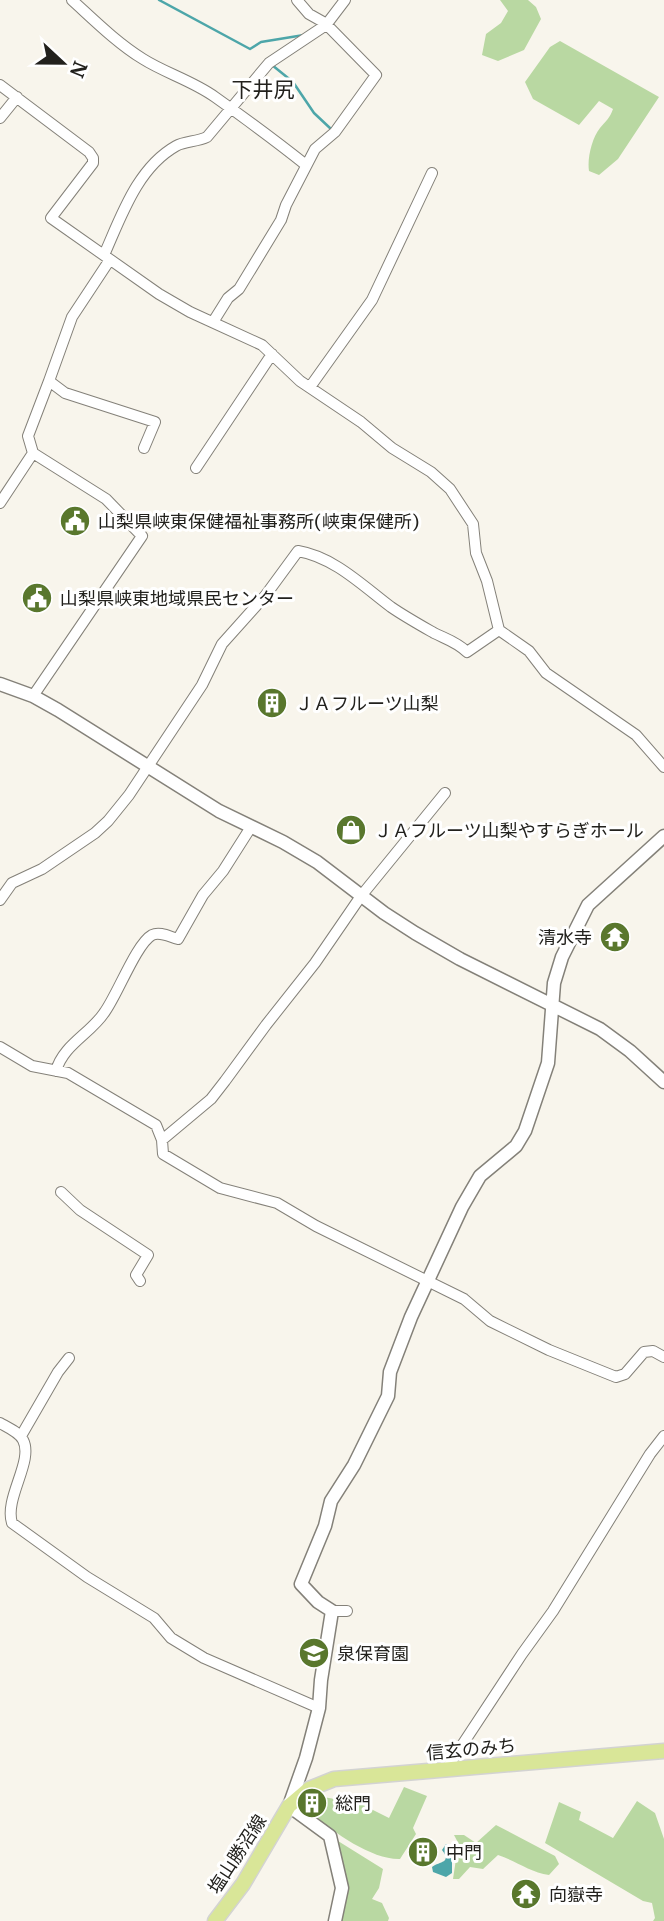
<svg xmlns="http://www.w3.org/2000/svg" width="664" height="1921" viewBox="0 0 664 1921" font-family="Merriweather,'Noto Sans JP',serif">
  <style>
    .green { fill: #b9d8a2 }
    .water { fill: #4da6a9 }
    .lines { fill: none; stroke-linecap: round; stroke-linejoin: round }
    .stream { stroke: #4da6a9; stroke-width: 2.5 }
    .minor-casing { stroke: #848179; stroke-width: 12 }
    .tertiary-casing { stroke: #848179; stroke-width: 15 }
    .primary-casing { stroke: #d3d3d2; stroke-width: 17 }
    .minor { stroke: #fff; stroke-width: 10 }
    .tertiary { stroke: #fff; stroke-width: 12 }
    .primary { stroke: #d9e698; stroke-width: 14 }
    .labels { text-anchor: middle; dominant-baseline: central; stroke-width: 6; stroke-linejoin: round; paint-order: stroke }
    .poi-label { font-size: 18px; fill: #22211d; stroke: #fff; text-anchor: start }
    .street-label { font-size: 18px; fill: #22211d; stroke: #fff }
    .quarter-label { font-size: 21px; fill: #22211d; stroke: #fff }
  </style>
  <rect width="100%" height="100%" fill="#f8f5ec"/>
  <!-- green -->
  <path class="green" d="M500 0H528L536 7 541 19 524 50 498 61 482 55 486 34 501 23 508 11Z
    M560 41 659 97 618 159 599 175 589 171C587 158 592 138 600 128 606 121 610 118 613 109L599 101 579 125 533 99 525 82 550 47Z
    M404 1787 427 1796 413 1828 416 1834 400 1859C373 1860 334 1833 314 1815L323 1797 359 1803 389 1818Z
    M637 1801 655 1813 664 1839V1921H653L655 1918 652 1903 643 1901 545 1843 559 1802 581 1812 579 1820 613 1838Z
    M496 1825 555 1856 559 1864 549 1875C530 1872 516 1861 498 1855L483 1869 470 1867 459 1879H453L456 1859 463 1852 454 1835H464L476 1843Z
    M330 1836 383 1869 379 1888 372 1899 382 1903 389 1918 388 1921H335L342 1898Z"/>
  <!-- water -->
  <path class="water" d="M446 1844 457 1845 460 1853 452 1859V1873L446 1877 433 1872 432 1867C440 1861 452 1863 442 1850Z"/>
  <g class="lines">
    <!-- stream -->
    <path class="stream" d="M159 0 250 49 261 42 304 35
      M272 65 293 82 314 113 331 129"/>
    <!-- minor casing -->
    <g class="minor-casing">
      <path id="minor" d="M72 0C94 20 117 43 143 59 165 73 193 81 215 97 246 119 276 141 306 165
        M0 85 89 152 93 158V163L51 218 159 294 190 312 262 345 300 381 361 422 392 448 431 472 450 489 473 524 476 553 487 581 499 630 529 651 546 673 636 735 664 767
        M0 118 17 97
        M104 255C121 217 137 168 176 146 185 141 197 142 207 137L269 63 326 25 345 0
        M213 322 228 298 239 289 281 220 286 205 315 149 335 132 376 75 325 23 309 14 297 0
        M49 381 72 317 109 261
        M310 387 372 300 432 173
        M196 468 272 354
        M0 503 33 453
        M33 696 142 536 106 499 33 453 28 436 49 381 65 393 155 422 144 448
        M0 900 12 883 42 869 95 833 108 821 129 795 202 685 222 644 265 596 298 551C334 557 363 586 391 607 404 616 420 625 434 633 446 639 457 642 467 652L499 630
        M0 1047 32 1066 68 1073 156 1125 162 1140 163 1154 220 1188 277 1203 316 1226 464 1299 490 1321 549 1350 616 1377 625 1374 644 1352 653 1351 664 1357
        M56 1071C63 1045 90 1034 104 1013 117 996 136 944 152 935 160 931 170 937 178 939L203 895 223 871 251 827
        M162 1140 211 1099 225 1081 266 1025 315 963 361 896 445 793
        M61 1192 80 1210 148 1255 136 1275 140 1281
        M0 1423C7 1427 19 1432 23 1440 34 1461 4 1498 12 1523L87 1577 154 1618 171 1638 204 1658 319 1708
        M21 1436 58 1372 69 1358
        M332 1611H347
        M445 1771 522 1654 553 1611 650 1454 664 1436"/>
    </g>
    <!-- tertiary casing -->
    <g class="tertiary-casing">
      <path id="tertiary" d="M0 684 33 696 58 710 219 811 283 842 317 862 384 913 415 933 460 959 600 1029 630 1051 664 1082
        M335 1921 342 1888 330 1836 289 1806 306 1758 319 1708 321 1680 332 1611 318 1602 301 1584 325 1526 331 1501 354 1465 388 1396 390 1372 411 1317 462 1207 480 1176 516 1146 525 1131 548 1063 554 983 562 957 588 905 664 836"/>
    </g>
    <!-- primary casing -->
    <g class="primary-casing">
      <path id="primary" d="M215 1921 243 1884 289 1806 309 1789 334 1779 664 1751"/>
    </g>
    <!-- minor -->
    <use href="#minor" class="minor"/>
    <!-- tertiary -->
    <use href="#tertiary" class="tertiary"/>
    <!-- primary -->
    <use href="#primary" class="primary"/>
  </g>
  <!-- icons -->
  <defs>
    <g id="civic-disc" transform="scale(1.575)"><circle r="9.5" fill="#59772d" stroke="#fff"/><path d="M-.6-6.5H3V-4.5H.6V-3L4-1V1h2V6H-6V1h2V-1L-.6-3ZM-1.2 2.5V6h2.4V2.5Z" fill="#fff"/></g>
    <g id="building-disc" transform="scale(1.575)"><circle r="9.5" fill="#59772d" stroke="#fff"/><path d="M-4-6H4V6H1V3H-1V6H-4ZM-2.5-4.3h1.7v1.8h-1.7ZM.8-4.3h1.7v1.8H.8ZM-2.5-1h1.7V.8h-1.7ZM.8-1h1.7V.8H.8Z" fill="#fff"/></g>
    <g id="shop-disc" transform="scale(1.575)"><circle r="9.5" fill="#59772d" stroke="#fff"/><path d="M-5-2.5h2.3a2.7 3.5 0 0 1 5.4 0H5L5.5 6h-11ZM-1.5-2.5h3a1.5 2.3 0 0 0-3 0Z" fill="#fff"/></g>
    <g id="temple-disc" transform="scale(1.575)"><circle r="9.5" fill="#59772d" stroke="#fff"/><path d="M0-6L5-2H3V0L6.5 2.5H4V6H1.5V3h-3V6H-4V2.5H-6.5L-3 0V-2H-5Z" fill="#fff"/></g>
    <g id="school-disc" transform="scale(1.575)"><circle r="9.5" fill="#59772d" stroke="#fff"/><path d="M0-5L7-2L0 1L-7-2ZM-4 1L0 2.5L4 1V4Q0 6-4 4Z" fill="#fff"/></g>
  </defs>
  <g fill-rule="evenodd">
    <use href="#civic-disc" x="75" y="521"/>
    <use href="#civic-disc" x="37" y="598"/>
    <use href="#building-disc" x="272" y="703"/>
    <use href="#shop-disc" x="351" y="830"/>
    <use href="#temple-disc" x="615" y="937"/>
    <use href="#school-disc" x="314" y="1653"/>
    <use href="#building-disc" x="312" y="1803"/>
    <use href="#building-disc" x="423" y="1852"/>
    <use href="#temple-disc" x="526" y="1894"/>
  </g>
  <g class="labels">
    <!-- poi labels -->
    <g class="poi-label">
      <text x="98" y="521">山梨県峡東保健福祉事務所(峡東保健所)</text>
      <text x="60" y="598">山梨県峡東地域県民センター</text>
      <text x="295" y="703">ＪＡフルーツ山梨</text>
      <text x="374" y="830">ＪＡフルーツ山梨やすらぎホール</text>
      <text x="592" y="937" text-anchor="end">清水寺</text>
      <text x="337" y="1653">泉保育園</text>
      <text x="335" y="1803">総門</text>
      <text x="446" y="1852">中門</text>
      <text x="549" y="1894">向嶽寺</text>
    </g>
    <!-- street labels -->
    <g class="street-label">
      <text transform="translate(471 1749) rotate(-5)">信玄のみち</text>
      <text transform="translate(237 1854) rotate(-57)">塩山勝沼線</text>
    </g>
    <!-- quarter labels -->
    <g class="quarter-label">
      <text x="263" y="89">下井尻</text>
    </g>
  </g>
  <!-- north arrow -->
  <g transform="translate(63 63) rotate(112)" stroke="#ffffff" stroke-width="5" paint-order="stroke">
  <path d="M0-5L12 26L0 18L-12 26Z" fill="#22211d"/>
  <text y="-10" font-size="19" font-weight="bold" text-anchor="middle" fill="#22211d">N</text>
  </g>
</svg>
